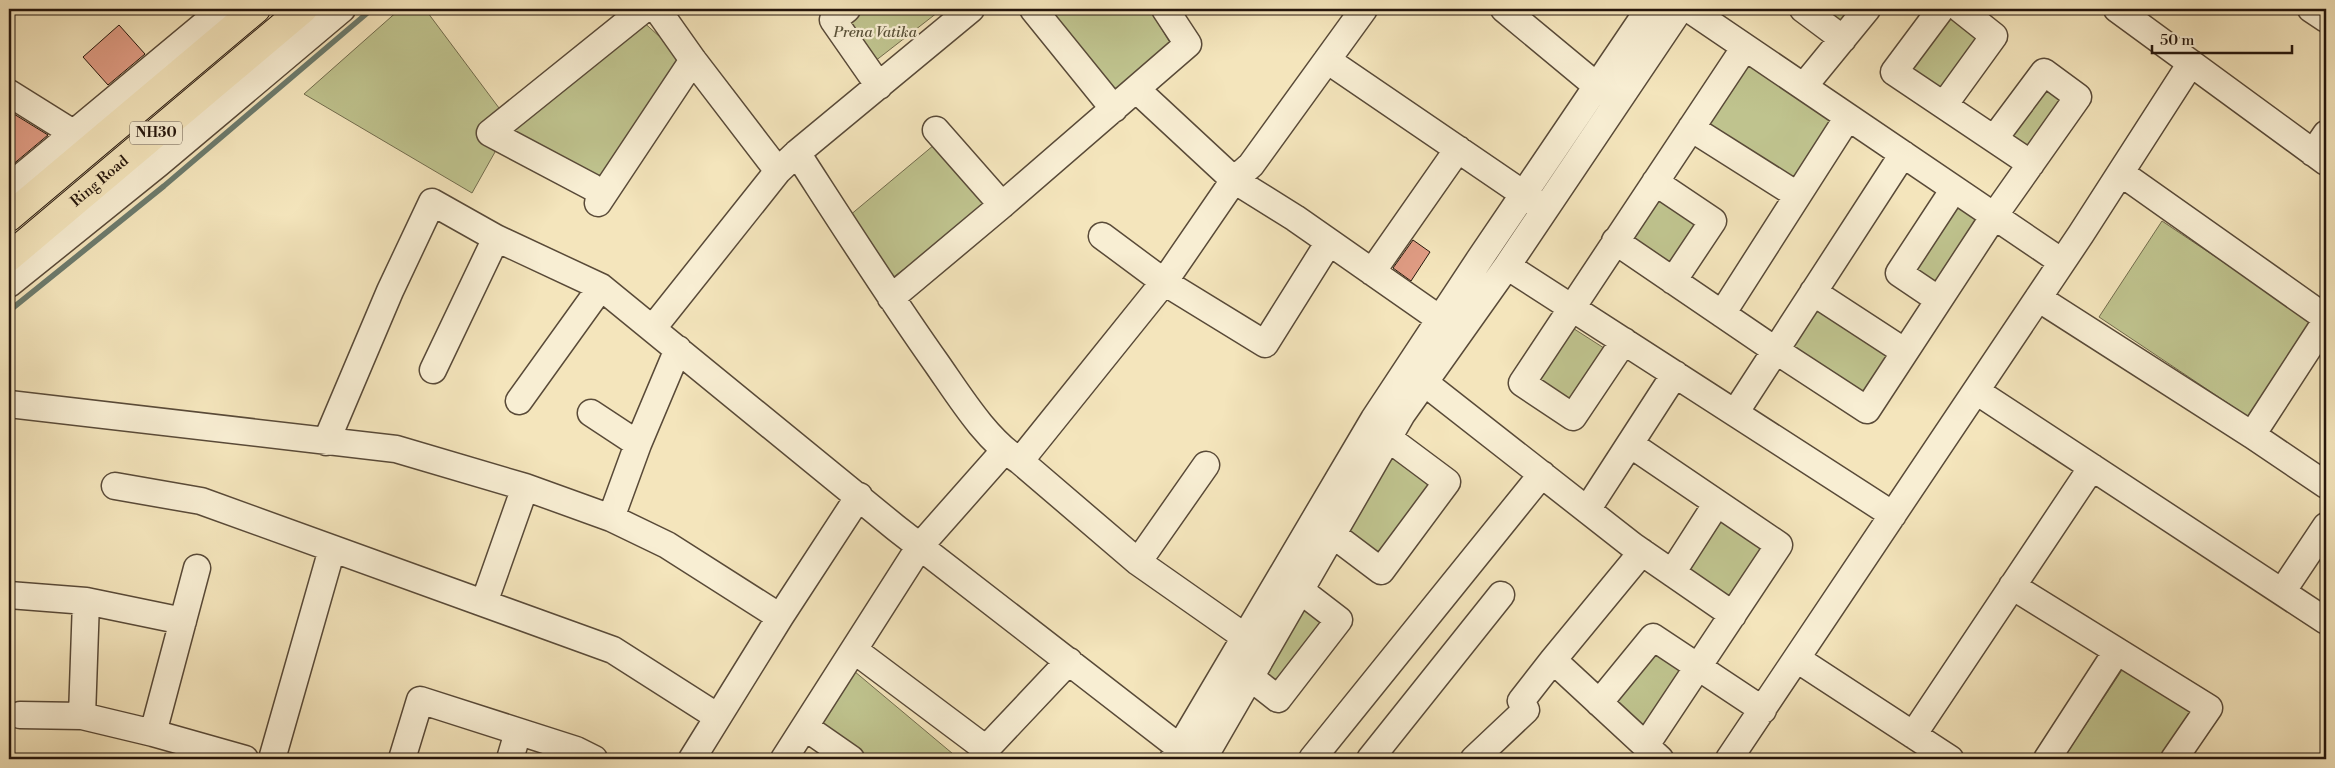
<svg xmlns="http://www.w3.org/2000/svg" width="2335" height="768" viewBox="0 0 2335 768" font-family="'Libre Bodoni',serif">
  <style>
    .green { fill: #bfc38e; stroke: #726c4d }
    .lines { fill: none; stroke-linecap: round; stroke-linejoin: round }
    .stream { stroke: #6c7b6d; stroke-width: 5.5 }
    .building { fill: #e09c84; stroke: #25160c }
    .minor-casing { stroke: #594a38; stroke-width: 29 }
    .highway-casing { stroke: #25160c; stroke-width: 30 }
    .minor { stroke: #f8eed3; stroke-width: 26 }
    .highway { stroke: #f4e5bc; stroke-width: 28 }
    .labels { text-anchor: middle; dominant-baseline: central; stroke-width: 4.5; stroke-linejoin: round; paint-order: stroke }
    .shield { fill: #f8eed3; stroke: #645748; stroke-width: 1 }
    .shield-label { font-size: 14px; font-weight: bold; fill: #25160c }
    .park-label { font-size: 15px; font-style: italic; fill: #5b533a; stroke: #f8eed3 }
    .street-label { font-size: 15px; fill: #25160c; stroke: #f8eed3 }
  </style>
  <rect width="100%" height="100%" fill="#f4e5bc"/>
  <filter id="stains"><feTurbulence type="fractalNoise" baseFrequency=".004" numOctaves="4"/><feColorMatrix values="0 0 0 0 .2 0 0 0 0 .09 0 0 0 0 .02 0 0 0 .5 -.17"/></filter>
  <radialGradient id="worn" r=".72"><stop offset=".6" stop-color="#630" stop-opacity="0"/><stop offset="1" stop-color="#630" stop-opacity=".3"/></radialGradient>
  <!-- green -->
  <path class="green" d="M400 9H425L505 116 487 134 495 152 472 193 304 94Z
    M863 9H942L870 65 843 26Z
    M1047 9H1150L1173 48 1113 95Z
    M1812 9H1852L1837 28Z
    M1948 10 1986 37 1944 96 1906 68Z
    M640 19 680 55 600 186 502 132Z
    M1746 59 1838 118 1795 185 1703 127Z
    M2044 79 2072 98 2031 156 2004 137Z
    M934 145 990 205 888 281 849 216Z
    M1659 194 1702 223 1673 266 1630 238Z
    M1952 201 1983 220 1940 289 1909 269Z
    M2162 221 2314 323 2250 418 2099 317Z
    M1817 304 1895 355 1867 399 1789 348Z
    M1568 325 1607 350 1572 406 1532 381Z
    M1393 453 1437 483 1380 559 1347 532Z
    M1718 512 1768 546 1731 604 1680 570Z
    M1307 605 1327 621 1278 685 1266 674Z
    M1654 644 1690 670 1645 736 1606 701Z
    M2124 667 2193 713 2163 759H2063Z
    M854 671 959 759H871L821 725Z"/>
  <g class="lines">
    <!-- stream -->
    <path class="stream" d="M9 311 164 186 372 9"/>
  </g>
  <!-- building -->
  <path class="building" d="M119 25 145 54 108 85 83 57Z
    M9 111 48 135 11 166 9 164Z
    M1413 240 1430 252 1411 281 1393 268Z"/>
  <g class="lines">
    <!-- minor casing -->
    <g class="minor-casing">
      <path id="minor" d="M657 9 693 60 778 171
        M847 9 833 20 879 86
        M1033 9 1114 109
        M1504 9 1610 97
        M1689 9 2062 262
        M1803 9 1843 39
        M1941 9 1894 72 2031 164
        M2117 9 2326 162
        M2311 9 2326 19
        M1327 60 1538 204
        M1804 86 1867 9
        M1136 89 1234 180 1295 218 1454 329
        M9 93 73 133
        M1944 105 1994 36 1960 9
        M1691 128 1797 195
        M936 130 1002 205
        M797 153C843 224 888 295 937 364 960 397 987 441 1020 461L1138 562 1245 637
        M2313 153 2326 134
        M2121 173 2326 318
        M1655 182 1713 221 1673 281
        M9 187 223 9
        M592 187 490 133 644 9
        M598 203 693 60
        M1102 236 1164 282 1265 344 1329 242
        M1615 241 1775 350 1867 410 1994 216 2078 97 2044 72 1994 139
        M1507 266 1893 515
        M1372 272 1458 149
        M9 284 158 164 342 9
        M1813 292 1905 352
        M891 298 1002 205 1188 44 1165 9
        M2038 298 2252 435 2326 485
        M1939 300 1899 273 1954 189
        M1722 314 1848 117
        M653 328 778 171 797 153 971 9
        M1624 341 1573 417 1522 383 1745 47
        M433 370 496 238
        M1425 383 1633 546 1733 615
        M1976 391 2326 621
        M519 401 601 287
        M9 404 396 449 525 487 611 518 667 545 780 617
        M591 413 638 444
        M1735 413 1903 154
        M2252 435 2326 321
        M326 442 390 291 432 202 496 238 601 287 896 528 1180 748 1186 759
        M1630 444 1779 545 1646 745
        M1020 461 1164 282 1234 180 1251 165 1364 9
        M115 486 201 501 613 650 718 717
        M1587 510 1675 374
        M611 518 638 444 678 349
        M1332 534 1381 571 1447 482 1388 438
        M1642 552 1553 660 1660 759
        M1138 562 1206 465
        M1672 573 1717 503
        M2012 586 2209 708 2174 759
        M2282 592 2326 526
        M9 595 86 601 183 621
        M86 601 82 716 153 733 245 759
        M484 603 525 487
        M854 650 986 749
        M1797 659 1950 759
        M1250 677 1278 699 1339 620 1300 590
        M1599 703 1653 637 1763 710
        M20 715 82 716
        M805 727 851 759
        M153 733 197 568
        M1913 735 2092 467
        M272 759 332 549
        M402 759 420 700 576 750 594 759
        M510 759 518 732
        M692 759 780 617 859 496
        M784 759 920 546 1004 451
        M981 759 986 749 1069 661
        M1173 759 1374 419 1479 260 1649 9
        M1203 759 1402 414 1507 266 1680 9
        M1312 759 1542 474
        M1370 759 1501 595
        M1474 759 1526 710 1521 701 1553 660
        M1729 759 2081 234 2191 63
        M2047 759 2117 651"/>
    </g>
    <!-- highway casing -->
    <g class="highway-casing">
      <g id="highway">
        <path d="M9 217 256 9"/>
        <path id="s1" d="M9 257 303 9"/>
      </g>
    </g>
    <!-- minor -->
    <use href="#minor" class="minor"/>
    <!-- highway -->
    <use href="#highway" class="highway"/>
  </g>
  <g class="labels">
    <!-- shield labels -->
    <rect class="shield" x="130" y="121.5" width="52" height="23" rx="4"/>
    <g class="shield-label">
      <text x="156" y="133">NH30</text>
    </g>
    <!-- park labels -->
    <g class="park-label">
      <text x="875" y="32">Prena Vatika</text>
    </g>
    <!-- street labels -->
    <g class="street-label">
      <text stroke="none"><textPath href="#s1" startOffset="118">Ring Road</textPath></text>
    </g>
  </g>
  <!-- margin -->
  <rect width="2335" height="768" fill="none" stroke="#f4e5bc" stroke-width="30"/>
  <rect x="10" y="10" width="2315" height="748" fill="none" stroke="#25160c" stroke-width="2.5"/>
  <rect x="15" y="15" width="2305" height="738" fill="none" stroke="#25160c"/>
  <!-- scale -->
  <path d="M2152 45v8h140v-8" fill="none" stroke="#25160c" stroke-width="2.5"/>
  <text x="2160" y="45" font-size="15" fill="#25160c" stroke="#f8eed3" stroke-width="4" paint-order="stroke">50 m</text>
  <rect width="100%" height="100%" filter="url(#stains)"/>
  <rect width="100%" height="100%" fill="url(#worn)"/>
</svg>
